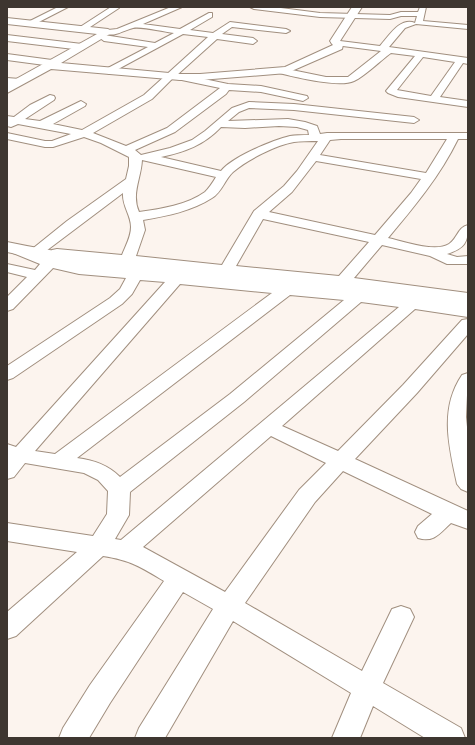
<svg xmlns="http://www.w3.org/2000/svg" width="475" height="745" viewBox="0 0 475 745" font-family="'Crimson Pro',serif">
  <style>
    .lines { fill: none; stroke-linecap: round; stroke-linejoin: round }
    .minor-casing { stroke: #a18f7f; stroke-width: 2 }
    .tertiary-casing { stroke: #a18f7f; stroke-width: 2 }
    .minor { fill: #fff; fill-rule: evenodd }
    .tertiary { fill: #fff; fill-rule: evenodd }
  </style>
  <rect width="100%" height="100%" fill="#fcf4ee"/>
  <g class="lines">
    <!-- minor casing -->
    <g class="minor-casing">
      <path id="minor" d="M58 7H68L33 25H30L26 23Z
        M111 7 119 8 84 31H81L77 29Z
        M171 7H182L143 24 180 29 209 13H212V17L190 30 213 33 230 22 286 29 290 31 286 33 232 27 222 34 253 38 257 41 253 44 217 39 177 75 180 74 228 84 261 86 307 96 308 98 303 101 261 92 229 90 226 94 175 132 135 150 141 155 170 148 192 140 205 131 232 108 249 102 294 104 414 117 419 120 414 123 294 110 249 108 239 112 228 121 288 119 305 122 317 126 320 134 327 133H468V139H458C440 176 414 207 388 238 403 241 435 253 449 244 457 239 458 227 468 225 468 243 465 248 447 254L457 257 468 256V264H447L430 256 382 245 354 278 468 293V303L343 286 52 256 50 253 52 250 57 249 122 255C125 247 131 237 131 227 131 215 122 206 123 193L42 254 54 259 79 264 370 293 468 307V317L415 309 282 426 338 451 403 385 462 320 468 319V334L417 393 355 459 468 511V529L451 523C440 533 434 543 418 538L415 532 418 526 432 514 343 471 315 502 245 603 362 671 392 609 401 606 410 609 414 617 383 683 461 728 465 738H425L373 706 360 738H332L351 693 233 621 165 738H135L139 728 213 609 183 592 110 703 89 738H59L63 728 90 685 164 581C141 567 130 560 103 556L16 636 7 639V612L77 552 7 541V523L93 536 107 514 108 491 98 480 84 473 25 463 14 477 7 479V444L16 447 165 282 140 280 132 294 122 304 13 378 7 380V366L110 298 120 289 126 278 79 274 53 268 13 309 7 311V297L27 277 7 272V264L35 270 40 264 13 253 11 250 13 247 18 246 31 250 67 221 126 179 129 166V157L101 143 84 137 53 147H45L7 139V133L45 141H52L71 134 18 124 11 127 7 126V116L14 117 30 105 50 95 54 96 55 98 54 100 25 119 40 121 81 101 86 104 85 106 53 124 82 130 144 95 208 37 183 34 109 74 104 71 106 69 148 47 104 41 100 38 104 35 155 43 174 33C164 32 141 26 133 28 124 30 112 39 104 32L108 30 117 29ZM176 75 175 77 177 79 220 88 167 128 126 146 93 133 152 99ZM279 126 297 127 308 130 309 135C303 135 296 135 290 136 273 140 232 157 221 171L161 157C185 152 204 145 221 127L245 128ZM341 139H447L426 173 320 155 330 140ZM318 141 297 171 284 186 254 211 222 265 136 256 145 230 143 220C167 216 192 211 212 198 222 192 225 179 233 172 247 160 276 145 294 142 302 141 310 141 318 141ZM142 160 216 177C213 182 209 188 205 192 187 205 161 209 139 212 131 194 141 179 142 160ZM316 161 421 179 411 193 375 235 269 212 292 192ZM263 219 369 242 339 276 236 266ZM180 284 272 293 55 454 35 451ZM290 295 344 300 230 394 120 477C108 465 94 460 77 458ZM361 302 399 307 121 540 115 539 129 515 130 492 244 402ZM271 436 326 463 299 490 225 592 143 547Z
        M250 7H273L320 13 390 15 401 12H418L420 7H426L423 21 468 25V29L416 24 405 28 389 47 468 58V64L463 63 440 97 468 101V107L398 97 388 93 386 91 415 56 391 53C381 60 365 76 354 81 339 88 295 77 279 73L277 71 282 68 326 77H348L381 51 335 45 332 44 331 42 332 40 380 46C389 36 400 17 415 23L417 16H401L390 19 320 17 254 9ZM423 57 455 62 431 96 397 90Z
        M7 35 82 44 86 47 82 50 7 41Z
        M7 54 52 60 57 63 52 66 7 60Z
        M7 78 20 79 25 82 20 85 7 84Z
        M468 373 466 417 468 437V492L461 489 457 484C449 447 439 409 462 375Z"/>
    </g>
    <!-- tertiary casing -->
    <g class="tertiary-casing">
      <path id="tertiary" d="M352 7H362L340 41 343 45 342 49 287 73 200 80H180L51 69 7 93V84L97 34 7 24V18L108 29 113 32 61 63 180 74H200L285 67 333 45 330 41Z
        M7 242C93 260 181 268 269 276 335 282 402 290 468 298V310L355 296 124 272 65 264 7 252Z"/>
    </g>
    <!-- minor -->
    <use href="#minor" class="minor"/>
    <!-- tertiary -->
    <use href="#tertiary" class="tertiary"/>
  </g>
  <!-- border -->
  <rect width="475" height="745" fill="none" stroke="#3e3630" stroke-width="16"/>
</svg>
